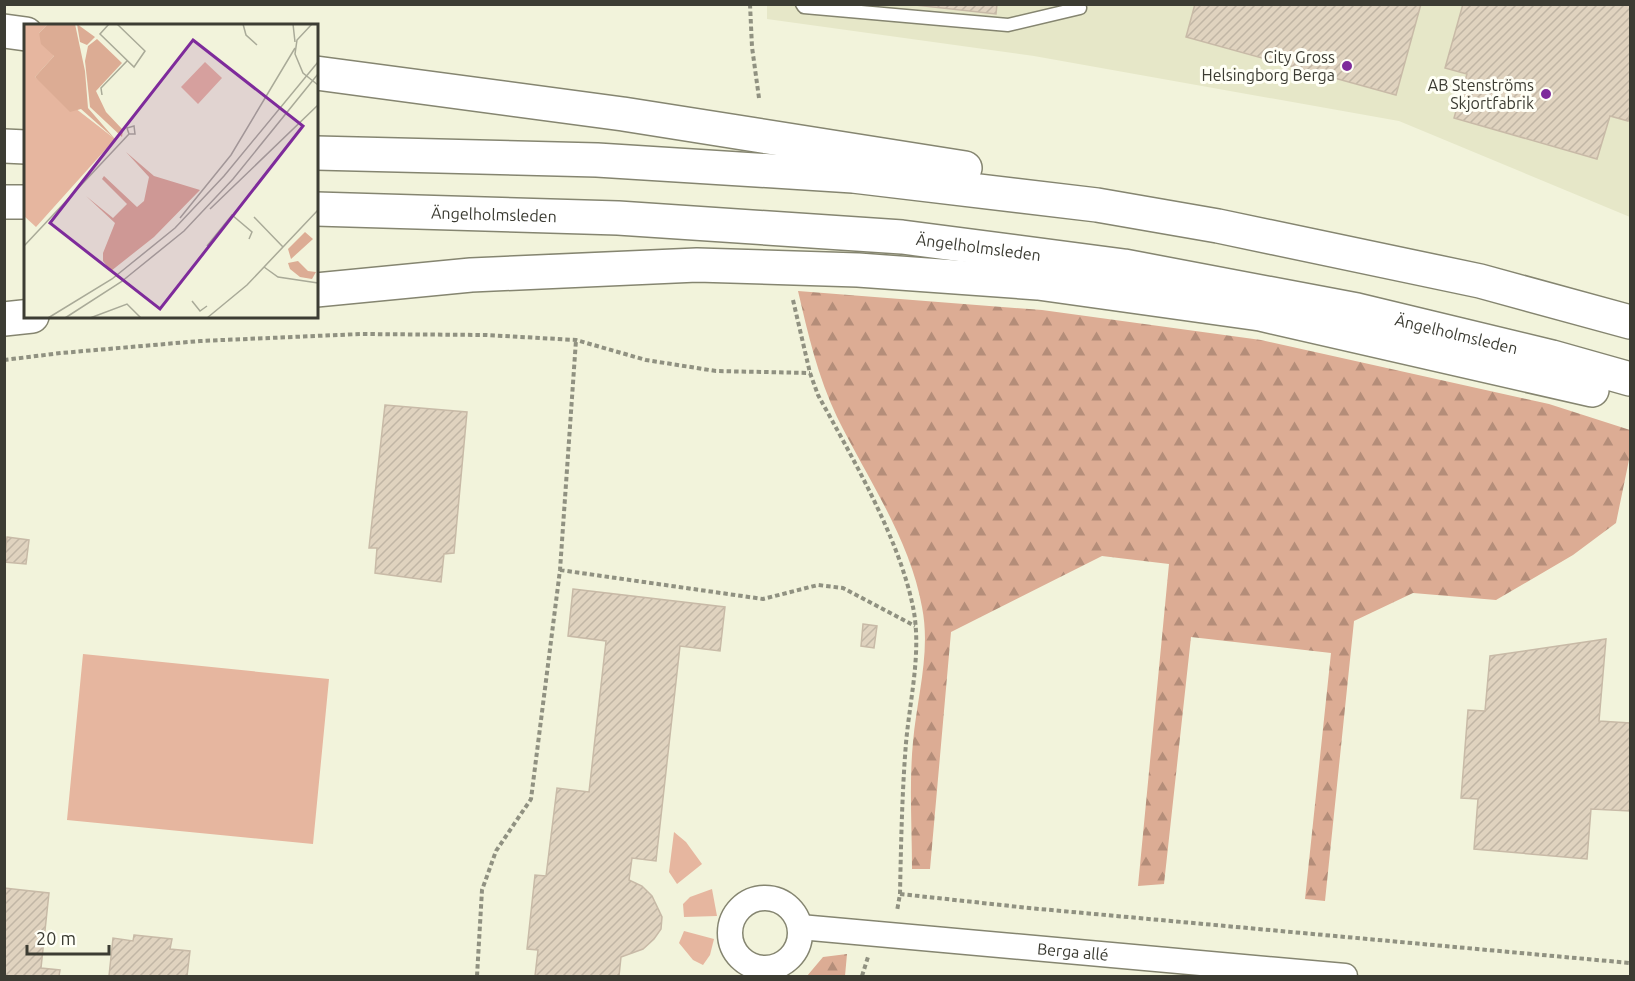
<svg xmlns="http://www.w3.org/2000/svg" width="1635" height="981" viewBox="0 0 1635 981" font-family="Ubuntu,sans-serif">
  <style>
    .built { fill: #e6e7c8 }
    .green { fill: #e6b69f }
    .forest { fill: url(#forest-firs) }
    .building { fill: url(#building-hatch); stroke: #c8baa7; stroke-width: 1.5 }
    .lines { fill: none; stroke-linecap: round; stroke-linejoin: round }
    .lane-casing { stroke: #858570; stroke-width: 15 }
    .street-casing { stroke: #858570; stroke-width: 27 }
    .highway-casing { stroke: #858570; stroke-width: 36 }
    .path { stroke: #909181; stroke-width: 4; stroke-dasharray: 4.5 3; stroke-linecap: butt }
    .lane { stroke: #fff; stroke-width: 12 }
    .street { stroke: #fff; stroke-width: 24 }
    .highway { stroke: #fff; stroke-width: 33 }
    .poi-dot { fill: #7e2b9b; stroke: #fffff6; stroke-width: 2 }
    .labels { text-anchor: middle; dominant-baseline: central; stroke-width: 6; stroke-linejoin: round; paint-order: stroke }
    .poi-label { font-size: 16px; fill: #3c3c33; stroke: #fffff6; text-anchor: end }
    .street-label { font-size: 16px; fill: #3c3c33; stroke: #fffff6 }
    .inset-road { fill: none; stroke: #a9aa98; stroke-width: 1.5 }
    .view { fill: #7e2b9b; fill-opacity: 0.15; stroke: #7e2b9b; stroke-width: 3 }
    .inset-edge { fill: none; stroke: #3c3c33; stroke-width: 3 }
  </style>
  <defs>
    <pattern id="forest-firs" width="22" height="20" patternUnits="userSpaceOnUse" patternTransform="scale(1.5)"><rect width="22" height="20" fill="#dcac94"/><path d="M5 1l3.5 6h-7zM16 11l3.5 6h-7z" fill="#b48d79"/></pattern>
    <pattern id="building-hatch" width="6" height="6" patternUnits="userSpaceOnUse" patternTransform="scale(1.5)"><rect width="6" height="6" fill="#e0d3bf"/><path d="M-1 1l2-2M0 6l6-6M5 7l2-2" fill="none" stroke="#c1b6a5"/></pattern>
  </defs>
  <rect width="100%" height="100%" fill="#f2f3db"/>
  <!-- built -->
  <path class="built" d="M767 5H1630V217L1399 121 1034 56 767 19Z"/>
  <!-- green -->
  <path class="green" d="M83 654 329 679 313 844 67 820Z
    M674 832 686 842 702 864 677 884 669 872Z
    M712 889 717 916 684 917 683 904 690 897Z
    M684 931 714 939 710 955 703 965 693 960 679 943Z"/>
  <!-- forest -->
  <path class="forest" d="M798 291 1042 310 1261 340 1549 404 1630 430V455L1616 523 1573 555 1496 600 1413 593 1354 621 1325 901 1305 899 1331 653 1191 637 1164 884 1138 886 1169 564 1102 556 951 632 930 869H912C912 827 909 784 913 742 917 697 931 652 922 607 910 539 867 478 837 417 818 377 808 334 798 291Z
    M847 954 845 976H807L823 957Z"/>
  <!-- building -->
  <path class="building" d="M906 4H997L996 14Z
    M1195 4H1421L1396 95 1186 37Z
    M1463 4H1630V113L1628 121 1610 116 1597 159 1454 118 1467 74 1445 68Z
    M385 405 467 412 454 553 444 554 441 582 375 573 377 548H369Z
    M7 537 29 540 26 564 4 562Z
    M573 589 725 607 720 651 680 646 656 861 632 858 629 880 642 886 652 896 662 917 661 929 654 939 643 949 621 957 619 976H535L538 950 527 949 535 875 546 876 557 788 589 792 606 641 568 636Z
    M863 624 877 626 874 648 861 646Z
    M1606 639 1599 721 1630 723V811L1591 809 1587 859 1474 849 1478 799 1461 798 1468 710 1485 711 1490 656Z
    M4 888 49 893 41 968 60 970 59 976H4Z
    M134 935 172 939 170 949 190 951 187 976H109L113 938 133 941Z"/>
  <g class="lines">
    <!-- lane casing -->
    <g class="lane-casing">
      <path id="lane" d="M802 4 804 7 1008 25 1080 8"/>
    </g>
    <!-- street casing -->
    <g class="street-casing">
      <g id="street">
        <circle cx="765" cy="933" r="35"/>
        <path id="s1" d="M800 927 1345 976"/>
      </g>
    </g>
    <!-- highway casing -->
    <g class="highway-casing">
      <g id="highway">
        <path d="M4 31 26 34"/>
        <path d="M316 73 623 114 965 168"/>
        <path d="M4 146 26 147"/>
        <path d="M316 153 597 160 853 176 1097 205 1218 226 1480 281 1630 322"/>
        <path d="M4 202H26"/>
        <path id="s2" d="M316 209 618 218 902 237 1124 266 1357 310 1552 357 1630 379"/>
        <path d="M316 290 471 275 697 265 858 270 1038 283 1260 314 1592 390"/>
        <path d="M4 319 32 316"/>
      </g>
    </g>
    <!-- path -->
    <path class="path" d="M750 4 752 47 759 98
      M793 300 810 373 818 395C852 457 899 538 913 607 922 651 910 698 906 743 902 793 901 844 900 894L897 911
      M4 360 61 353 200 341 361 334 486 335 576 340 646 360 716 371 810 373
      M560 570 763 599 818 585 843 588 915 626
      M900 894 1029 908 1630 963
      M477 976 482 890 496 851 531 799 560 570 576 340
      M862 976 868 957"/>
    <!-- lane -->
    <use href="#lane" class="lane"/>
    <!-- street -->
    <use href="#street" class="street"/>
    <!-- highway -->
    <use href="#highway" class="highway"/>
  </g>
  <!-- markers -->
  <g class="poi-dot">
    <circle cx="1347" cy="66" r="6"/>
    <circle cx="1546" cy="94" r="6"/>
  </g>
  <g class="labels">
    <!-- poi labels -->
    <g class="poi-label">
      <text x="1335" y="57">City Gross<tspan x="1335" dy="18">Helsingborg Berga</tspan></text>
      <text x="1534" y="85">AB Stenströms<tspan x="1534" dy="18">Skjortfabrik</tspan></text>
    </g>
    <!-- street labels -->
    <g class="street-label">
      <text stroke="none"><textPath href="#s2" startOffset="178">Ängelholmsleden</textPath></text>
      <text stroke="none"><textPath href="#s2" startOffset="664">Ängelholmsleden</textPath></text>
      <text stroke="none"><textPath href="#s2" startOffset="1150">Ängelholmsleden</textPath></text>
      <text stroke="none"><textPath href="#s1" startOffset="274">Berga allé</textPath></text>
    </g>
  </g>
  <!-- overview -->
  <g transform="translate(24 24)">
    <rect width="294" height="294" fill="#f2f3db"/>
    <path d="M0 0H24L15 9 30 32 11 53 91 115 12 203 0 192ZM181 38 198 54 174 80 157 63Z" fill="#e6b69f"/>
    <path d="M24 0H51L61 47 64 84 91 115 57 85 46 88 11 53 30 32 17 20 15 9ZM53 0 71 13 63 21 56 18ZM73 15 98 39 72 67 82 88 99 106 98 113 66 83 61 37 64 22ZM102 128 130 152 176 166 130 213 87 247 79 237V229L91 199 62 172 89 194 103 180 78 155 80 152 113 183 120 177 125 153ZM281 208 289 215 267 235 264 225ZM274 237 284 247 292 248 288 255 276 253 266 245 264 239Z" fill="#dcac94"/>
    <path class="inset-road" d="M85 0 76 10 110 43 121 27 93 0M219 0 222 11 233 21M269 0 271 18M288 0 273 16 271 30 279 49 294 61M78 71 77 64 103 37M186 185 294 81M230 193 259 223M156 194 207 131 271 24M0 222 105 110H111L110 102 103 104 105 110M183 222 208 191 228 208 225 215M240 243 254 253 294 259M168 277 176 287 183 282M24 294 88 255 151 204 200 152 294 38M41 294 97 258 160 207 209 155 294 50M66 294 103 280 117 294M183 294 223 261 294 186"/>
    <path class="view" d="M169 16 279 102 136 285 26 199Z"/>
    <rect width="294" height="294" class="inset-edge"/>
  </g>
  <!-- border -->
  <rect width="1635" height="981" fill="none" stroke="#3c3c33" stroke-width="12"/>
  <!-- scale -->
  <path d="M27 945v9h82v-9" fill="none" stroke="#3c3c33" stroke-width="3"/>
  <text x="36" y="945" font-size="18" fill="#3c3c33" stroke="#fffff6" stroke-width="4.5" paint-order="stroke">20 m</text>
</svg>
